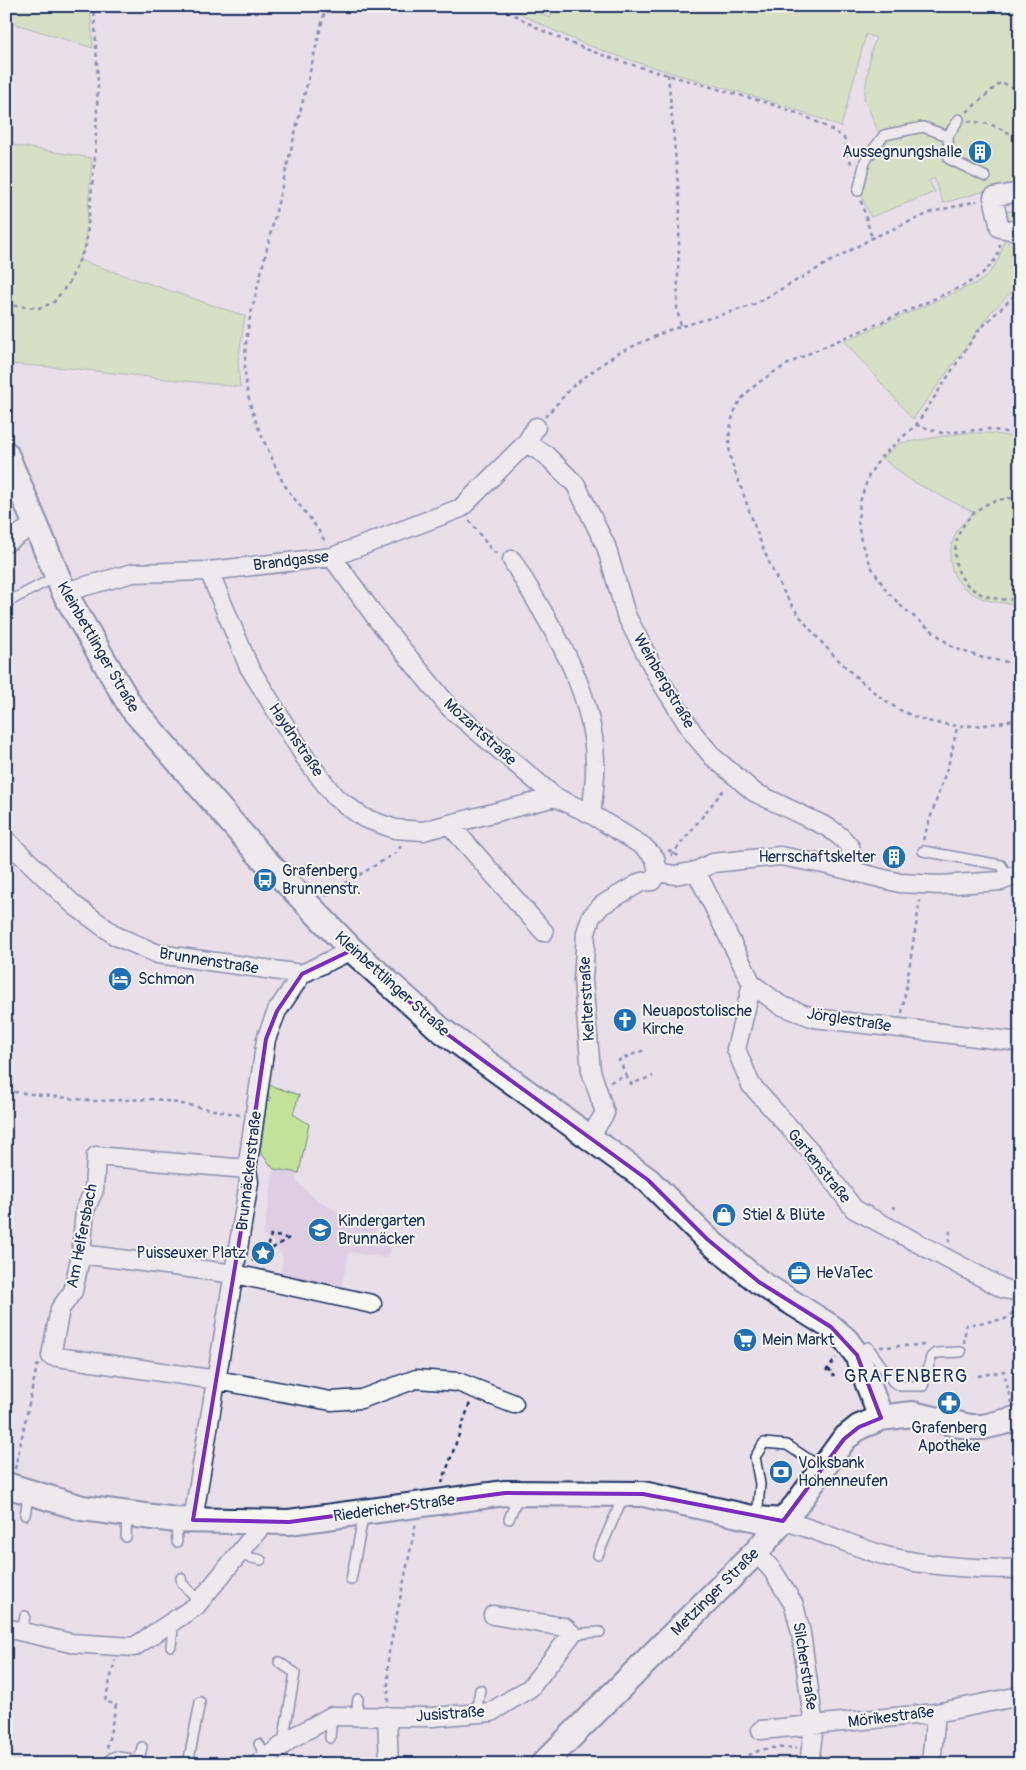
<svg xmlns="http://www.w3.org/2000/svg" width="1026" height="1770" viewBox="0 0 1026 1770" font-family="Pangolin,sans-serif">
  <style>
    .built { fill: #decee3 }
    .green { fill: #c3e29a; stroke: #6f887c }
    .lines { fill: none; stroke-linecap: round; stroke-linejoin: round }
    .lane-casing { stroke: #1b2f5e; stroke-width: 12 }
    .street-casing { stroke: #1b2f5e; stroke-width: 21 }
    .secondary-casing { stroke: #1b2f5e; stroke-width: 28 }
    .path { stroke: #1b2f5e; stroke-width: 2.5; stroke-dasharray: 4 4; stroke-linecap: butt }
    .lane { stroke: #f6f6f2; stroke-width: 9 }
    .street { stroke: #f6f6f2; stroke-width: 18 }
    .secondary { stroke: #f6f6f2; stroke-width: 24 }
    .marked { fill: none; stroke: #7b2cbf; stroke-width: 4; stroke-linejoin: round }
    .labels { text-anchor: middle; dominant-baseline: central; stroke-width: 4; stroke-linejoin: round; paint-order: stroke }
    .poi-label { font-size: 16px; fill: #1b2f5e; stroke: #f6f6f2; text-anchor: start }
    .street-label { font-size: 16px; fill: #1b2f5e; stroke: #f6f6f2 }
    .quarter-label { font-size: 19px; letter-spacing: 1px; fill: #1b2f5e; stroke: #f6f6f2 }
  </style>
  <rect width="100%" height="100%" fill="#e8dfe9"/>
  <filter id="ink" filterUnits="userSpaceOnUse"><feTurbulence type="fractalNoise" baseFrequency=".02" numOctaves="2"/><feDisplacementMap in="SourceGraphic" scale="10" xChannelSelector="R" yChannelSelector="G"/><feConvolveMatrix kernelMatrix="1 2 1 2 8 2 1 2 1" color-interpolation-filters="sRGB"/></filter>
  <g filter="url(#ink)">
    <!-- built -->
    <path class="built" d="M274 1169 295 1173 298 1183 312 1196 345 1216 376 1227 374 1233 391 1248 389 1255 385 1258 349 1252 340 1292 280 1279 283 1257 273 1241 263 1236Z"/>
    <!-- green -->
    <path class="green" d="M6 6H90L93 48 6 21Z
      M508 6H528L550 18 552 14 539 6H1020V175L1013 183 943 203 934 178 929 181 935 192 871 217C868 211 865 205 863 199 859 180 877 152 887 138L878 131 864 98 871 51 876 38 866 34 841 127C733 81 609 69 508 6Z
      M6 144 92 158 85 246 79 260 245 316 238 361 240 387 68 368 6 364Z
      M1020 210V226L1007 222 1004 212Z
      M1005 237H1009L1008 244 1020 245V284L991 312 913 419 844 341 979 282C997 268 1000 258 1005 237Z
      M964 433H989L1020 438V603C977 607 934 580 956 533 959 525 968 519 973 512L910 480 882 458 900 443Z
      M269 1085 299 1095 293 1114 309 1124 299 1173 274 1169 260 1152 267 1100 270 1101 271 1098 268 1097Z"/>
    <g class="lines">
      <!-- lane casing -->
      <g class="lane-casing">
        <path id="lane" d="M948 136 949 159 986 177
          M858 191 865 161 884 135 923 127 948 136 959 119
          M6 603 57 576
          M923 851 1001 865 1009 877
          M858 1354 868 1347 893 1382 901 1386H923L931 1357 936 1353 961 1352
          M25 1515 29 1492
          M509 1519 519 1494
          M757 1519 760 1484 755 1457 764 1443 787 1445 822 1468
          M176 1520 177 1542
          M126 1537 127 1514
          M238 1555 261 1560
          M598 1555 623 1497
          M181 1578 182 1583 199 1601
          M351 1580 364 1513
          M22 1632 25 1616
          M572 1634 600 1632
          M171 1646 174 1620
          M279 1662 295 1673 283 1742
          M476 1713 480 1690
          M356 1716 358 1699
          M330 1738 332 1716
          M259 1744 267 1759
          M138 1764 142 1747
          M188 1764 200 1702"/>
      </g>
      <!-- street casing -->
      <g class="street-casing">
        <path id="street" d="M1020 192 993 197 1000 228 1020 232
          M526 443 546 455 576 485 606 546 626 615 658 677 693 733 713 757 754 792 829 828 841 837 850 847 853 858 852 871
          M6 543 35 524
          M332 557 377 619 450 708 555 797 591 814 643 846 655 858 658 872
          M512 560C549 623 593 685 595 761 596 779 593 797 591 814
          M209 571 249 667 306 759 335 797 364 818 395 829 423 831 555 797
          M64 592 133 573 209 571 332 557 461 508 526 443 536 427
          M449 824 544 932
          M6 840 74 905 116 936 158 954 302 974
          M696 871 752 984 780 1005 814 1018 1020 1042
          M658 872 675 875 696 871 713 863 780 856 828 865 900 883 940 885 1001 881 1020 874
          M752 984 736 1049 751 1085 813 1154 854 1209 1004 1289 1020 1292
          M590 1137 605 1113 591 1071 583 980 586 933 591 917 602 905 641 882 652 881 658 872
          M247 1169 96 1156 94 1190 85 1210 81 1254 73 1291 60 1309 51 1356 217 1380 331 1401 361 1399 416 1379 458 1382 514 1404
          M81 1254 235 1274 372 1304
          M193 1520 249 1182 247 1169 266 1039 277 1011 302 974 352 950
          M783 1521C818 1529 851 1546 886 1556 929 1567 975 1569 1020 1569
          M756 1552 773 1571 794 1605 801 1633 814 1726 809 1764
          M6 1628 71 1643 134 1647 196 1606 259 1529 261 1522
          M387 1716 389 1764
          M761 1730 936 1713 1020 1696
          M115 1761 135 1764
          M258 1764 292 1738 332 1716 433 1717 491 1712 530 1688 572 1634 564 1627 493 1615
          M931 1764 936 1713"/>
      </g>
      <!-- secondary casing -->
      <g class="secondary-casing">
        <path id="secondary" d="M6 454 64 592 131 707 259 854 352 950 440 1029 648 1180 707 1239 759 1282 831 1327 846 1340 857 1355 881 1418
          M6 1485 82 1508 176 1520 289 1522 505 1493 643 1494 757 1519 783 1521
          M543 1764 756 1552 797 1504 844 1439 859 1427 881 1418 912 1414 970 1427H983L1020 1418"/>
      </g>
      <!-- path -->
      <path class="path" d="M326 6 249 322C240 376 246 403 269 452 275 464 279 477 286 487 299 507 316 522 326 544
        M501 6C569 53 654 70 732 93 772 104 810 114 844 138L852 167
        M668 74 680 207 677 310 681 326
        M967 112 1001 82 1020 91
        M968 121 990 124 1020 138
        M861 201 872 238
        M1000 244C999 262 981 276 967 284 936 298 905 312 874 325 837 342 760 369 738 404 730 418 728 439 730 455 732 466 737 477 741 487 754 525 772 579 796 611 818 642 869 694 902 711 939 730 981 729 1020 718
        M1020 290 978 331 916 425 881 457 869 475 860 502 858 521 861 542 872 568 886 590 903 608 954 648 983 658 1020 664
        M6 305 39 308 53 303 69 283 86 245 95 157 98 85 94 6
        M545 417 574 385 616 354 669 330 751 306 872 238 932 212 977 201
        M916 425 942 433 989 429 1020 435
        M1020 498C941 494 926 608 1020 599
        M469 520 493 552 500 554
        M923 840 951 756 957 727
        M668 850 680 857
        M671 856 725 788
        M325 896 397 852 402 844
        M902 1013 920 900
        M626 1075 631 1084 653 1076
        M610 1082 626 1075 619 1060 644 1050
        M6 1091 94 1101 156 1099 240 1115
        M892 1207 899 1209
        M949 1242 950 1231
        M265 1253 271 1235 286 1238
        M252 1261 289 1238
        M964 1343 966 1325 1005 1319 1020 1307
        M880 1347 923 1345 926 1347
        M828 1369 834 1374 833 1376
        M826 1371 836 1358
        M978 1376 1004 1371 1011 1403
        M1017 1437 1019 1455
        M15 1469 37 1366 40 1364
        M442 1483 470 1403
        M388 1702V1657L416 1523
        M107 1748 116 1705 105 1701 115 1660
        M735 1764C760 1747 767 1747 797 1748"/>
      <!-- lane -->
      <use href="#lane" class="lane"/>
      <!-- street -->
      <use href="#street" class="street"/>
      <!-- secondary -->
      <use href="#secondary" class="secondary"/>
    </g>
  </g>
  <!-- marked area -->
  <path d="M0 0H1026V1770H0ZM352 950 440 1029 648 1180 707 1239 759 1282 831 1327 857 1355 881 1418 859 1427 844 1439 783 1521 643 1494 505 1493 289 1522 193 1520 249 1182 247 1169 266 1039 277 1011 302 974Z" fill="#e8dfe9" fill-opacity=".55" fill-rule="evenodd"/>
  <path class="marked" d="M352 950 440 1029 648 1180 707 1239 759 1282 831 1327 857 1355 881 1418 859 1427 844 1439 783 1521 643 1494 505 1493 289 1522 193 1520 249 1182 247 1169 266 1039 277 1011 302 974Z"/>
  <!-- icons -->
  <defs>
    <g id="building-disc" transform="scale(1.25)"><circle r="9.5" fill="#1f6fb2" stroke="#f6f6f2"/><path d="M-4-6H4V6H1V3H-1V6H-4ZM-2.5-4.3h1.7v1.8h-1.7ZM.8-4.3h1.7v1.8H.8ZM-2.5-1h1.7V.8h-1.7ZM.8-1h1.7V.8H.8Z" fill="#fff"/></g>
    <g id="bus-disc" transform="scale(1.25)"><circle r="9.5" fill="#1f6fb2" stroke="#f6f6f2"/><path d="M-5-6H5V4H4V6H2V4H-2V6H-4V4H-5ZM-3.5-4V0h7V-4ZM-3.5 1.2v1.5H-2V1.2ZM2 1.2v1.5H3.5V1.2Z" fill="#fff"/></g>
    <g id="hotel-disc" transform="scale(1.25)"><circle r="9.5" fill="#1f6fb2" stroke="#f6f6f2"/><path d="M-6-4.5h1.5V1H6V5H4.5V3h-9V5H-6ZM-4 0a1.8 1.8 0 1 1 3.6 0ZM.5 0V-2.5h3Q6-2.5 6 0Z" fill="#fff"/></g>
    <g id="church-disc" transform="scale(1.25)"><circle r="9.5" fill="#1f6fb2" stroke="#f6f6f2"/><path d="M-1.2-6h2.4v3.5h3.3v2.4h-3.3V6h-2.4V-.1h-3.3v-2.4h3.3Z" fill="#fff"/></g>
    <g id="shop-disc" transform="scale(1.25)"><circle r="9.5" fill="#1f6fb2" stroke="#f6f6f2"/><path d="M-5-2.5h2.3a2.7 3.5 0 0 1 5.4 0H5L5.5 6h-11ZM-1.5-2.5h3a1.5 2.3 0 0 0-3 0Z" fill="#fff"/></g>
    <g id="school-disc" transform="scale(1.25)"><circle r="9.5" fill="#1f6fb2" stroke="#f6f6f2"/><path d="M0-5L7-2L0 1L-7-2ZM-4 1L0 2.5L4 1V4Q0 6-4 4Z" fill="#fff"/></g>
    <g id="sight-disc" transform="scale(1.25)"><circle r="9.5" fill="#1f6fb2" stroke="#f6f6f2"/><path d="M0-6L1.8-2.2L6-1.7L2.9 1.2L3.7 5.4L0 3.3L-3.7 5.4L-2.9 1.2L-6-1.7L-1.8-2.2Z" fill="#fff"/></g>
    <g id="office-disc" transform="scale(1.25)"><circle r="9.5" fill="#1f6fb2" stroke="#f6f6f2"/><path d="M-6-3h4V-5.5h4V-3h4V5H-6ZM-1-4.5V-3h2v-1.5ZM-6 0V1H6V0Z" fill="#fff"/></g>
    <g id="supermarket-disc" transform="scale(1.25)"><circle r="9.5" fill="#1f6fb2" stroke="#f6f6f2"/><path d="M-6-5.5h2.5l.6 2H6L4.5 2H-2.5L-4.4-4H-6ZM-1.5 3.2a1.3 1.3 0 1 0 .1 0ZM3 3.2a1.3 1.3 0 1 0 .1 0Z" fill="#fff"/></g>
    <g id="pharmacy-disc" transform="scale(1.25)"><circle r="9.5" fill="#1f6fb2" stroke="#f6f6f2"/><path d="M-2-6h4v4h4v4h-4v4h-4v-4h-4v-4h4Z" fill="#fff"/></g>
    <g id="bank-disc" transform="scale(1.25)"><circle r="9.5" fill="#1f6fb2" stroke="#f6f6f2"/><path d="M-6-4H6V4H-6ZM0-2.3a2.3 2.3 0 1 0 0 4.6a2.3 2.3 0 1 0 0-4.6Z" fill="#fff"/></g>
  </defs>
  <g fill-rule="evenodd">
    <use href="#building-disc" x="980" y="152"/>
    <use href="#building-disc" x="894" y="857"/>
    <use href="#bus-disc" x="265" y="880"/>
    <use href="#hotel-disc" x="120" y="979"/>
    <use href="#church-disc" x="625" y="1020"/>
    <use href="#shop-disc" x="724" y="1215"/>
    <use href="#school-disc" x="320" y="1230"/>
    <use href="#sight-disc" x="263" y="1253"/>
    <use href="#office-disc" x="799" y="1273"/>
    <use href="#supermarket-disc" x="745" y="1340"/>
    <use href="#pharmacy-disc" x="949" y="1403"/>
    <use href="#bank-disc" x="781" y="1472"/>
  </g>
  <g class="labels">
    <!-- poi labels -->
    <g class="poi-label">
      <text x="962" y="152" text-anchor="end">Aussegnungshalle</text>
      <text x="876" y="857" text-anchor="end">Herrschaftskelter</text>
      <text x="282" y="871">Grafenberg<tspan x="282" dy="18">Brunnenstr.</tspan></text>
      <text x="138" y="979">Schmon</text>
      <text x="642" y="1011">Neuapostolische<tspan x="642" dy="18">Kirche</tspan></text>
      <text x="742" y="1215">Stiel &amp; Blüte</text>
      <text x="338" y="1221">Kindergarten<tspan x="338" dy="18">Brunnäcker</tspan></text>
      <text x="246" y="1253" text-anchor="end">Puisseuxer Platz</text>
      <text x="816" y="1273">HeVaTec</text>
      <text x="762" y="1340">Mein Markt</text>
      <text x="949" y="1428" text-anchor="middle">Grafenberg<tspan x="949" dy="18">Apotheke</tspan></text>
      <text x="798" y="1463">Volksbank<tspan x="798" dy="18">Hohenneufen</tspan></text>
    </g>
    <!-- street labels -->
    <g class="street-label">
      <text transform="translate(291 561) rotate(-7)">Brandgasse</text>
      <text transform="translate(98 647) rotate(60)">Kleinbettlinger Straße</text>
      <text transform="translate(664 681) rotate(60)">Weinbergstraße</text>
      <text transform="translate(480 732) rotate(42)">Mozartstraße</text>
      <text transform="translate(296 740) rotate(56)">Haydnstraße</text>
      <text transform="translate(209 961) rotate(9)">Brunnenstraße</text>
      <text transform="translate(392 984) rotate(42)">Kleinbettlinger Straße</text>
      <text transform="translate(587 999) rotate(-93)">Kelterstraße</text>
      <text transform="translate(849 1020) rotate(9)">Jörglestraße</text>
      <text transform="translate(819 1166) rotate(51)">Gartenstraße</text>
      <text transform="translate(249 1171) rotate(-83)">Brunnäckerstraße</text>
      <text transform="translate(82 1236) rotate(-79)">Am Helfersbach</text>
      <text transform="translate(394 1508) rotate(-8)">Riedericher Straße</text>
      <text transform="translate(715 1592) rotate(-45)">Metzinger Straße</text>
      <text transform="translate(805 1666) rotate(81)">Silcherstraße</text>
      <text transform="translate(450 1714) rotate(-4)">Jusistraße</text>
      <text transform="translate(891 1717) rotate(-7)">Mörikestraße</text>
    </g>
    <!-- quarter labels -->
    <g class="quarter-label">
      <text x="906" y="1376">GRAFENBERG</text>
    </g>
  </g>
  <!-- margin -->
  <rect width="1026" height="1770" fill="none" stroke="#f6f6f2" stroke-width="25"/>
  <rect x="12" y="12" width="1001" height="1745" fill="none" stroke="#1b2f5e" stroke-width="2" filter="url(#ink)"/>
</svg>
